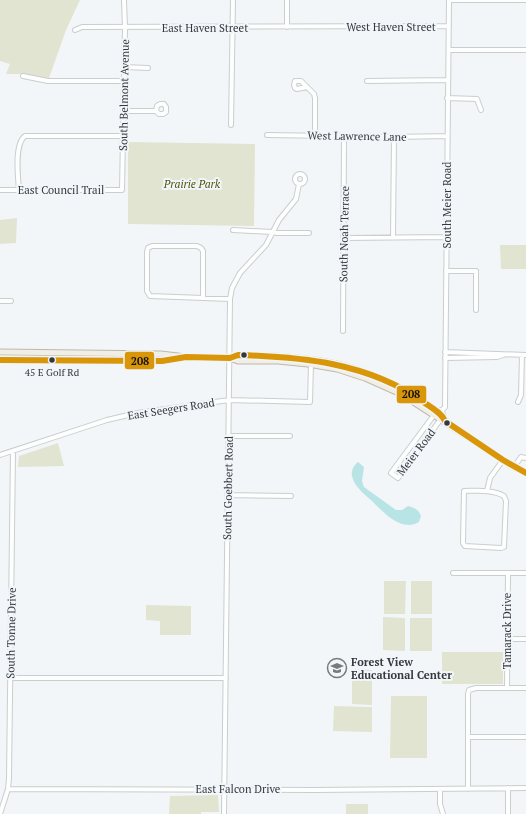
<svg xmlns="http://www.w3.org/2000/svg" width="526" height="814" viewBox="0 0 526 814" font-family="'PT Serif',serif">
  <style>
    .green { fill: #e0e4d1 }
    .water { fill: #b9e4e6 }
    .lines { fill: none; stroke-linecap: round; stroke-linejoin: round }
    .minor-casing { stroke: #cbcdce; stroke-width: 6 }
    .major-casing { stroke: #bfb8ad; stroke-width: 7 }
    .minor { stroke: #fdfefe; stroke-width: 4 }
    .major { stroke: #f1eee6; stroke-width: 5 }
    .bus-1-casing { stroke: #f1f6fa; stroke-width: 9 }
    .bus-1 { stroke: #da9609; stroke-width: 6 }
    .bus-dot { fill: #36383a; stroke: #f1f6fa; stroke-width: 1.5 }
    .labels { text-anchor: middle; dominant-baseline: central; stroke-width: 4; stroke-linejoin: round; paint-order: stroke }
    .bus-label { font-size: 10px; fill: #36383a; stroke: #f1f6fa }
    .street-label { font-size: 11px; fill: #36383a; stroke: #f1f6fa }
    .park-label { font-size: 11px; font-style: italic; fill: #505304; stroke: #f1f6fa }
    .poi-label { font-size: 11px; font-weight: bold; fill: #36383a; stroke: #f1f6fa; text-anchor: start }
    .line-badge { stroke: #f1f6fa; stroke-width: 1.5 }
    .pale-badge-label { font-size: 11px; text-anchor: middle; font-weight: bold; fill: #111 }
  </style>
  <rect width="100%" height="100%" fill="#f3f6f8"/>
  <!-- green -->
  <path class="green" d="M0 0H80L66 30 49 78 21 74H6L10 64 0 61Z
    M128 142 255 144 254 226 128 224Z
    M17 218 16 243 0 244V220Z
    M500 245H526V269H501Z
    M58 443 64 466 18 467 19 456Z
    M384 581H406L405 614H384Z
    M411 581H432V614H411Z
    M146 605 191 606V635H160V621L146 620Z
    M383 617 405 618V651L383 650Z
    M410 618H432V651H410Z
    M442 652H503V684H442Z
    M352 669 372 670V705L352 704Z
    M391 696H427V758H390Z
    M334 706 372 707V732L333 731Z
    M218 795 219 812H201V814H169L170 796Z
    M346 804H368V814H346Z"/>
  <!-- water -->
  <path class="water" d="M358 462 364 467 362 481 364 487 396 510H402L408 506C415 508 419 510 421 516L419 522C401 533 382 511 371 500 364 494 354 486 352 476 351 470 354 465 358 462Z"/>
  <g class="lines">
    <!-- minor casing -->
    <g class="minor-casing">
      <path id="minor" d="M449 0H526
        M287 27V0
        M75 30 82 27 449 26
        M449 50H526
        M124 67 148 68
        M23 76 48 81H124
        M367 81 447 80
        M307 87 297 89 295 88 294 85 295 81H301L314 94 315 98V135
        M447 98 477 99 481 110
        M124 111H156L159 114H163L166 112V107L164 104H160L157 106 156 111
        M231 125 233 0
        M267 135 394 137 447 136
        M295 179a5 5 0 1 1 10 0a5 5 0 1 1-10 0Z
        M0 190H122L125 28 124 0
        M19 190C18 177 14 144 25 136H123
        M233 230 272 232 277 233H309
        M393 237 394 137
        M344 238 446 237
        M446 271H476V310
        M203 297V251L201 248 197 246H152L148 248 147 252V291L150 296 230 299
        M0 301H11
        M343 331 344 136
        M445 352 526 355
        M445 358 497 357 503 355
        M518 402 521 395 522 355
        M442 410 437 411 391 473 398 478 443 416 442 410 445 407 449 0
        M229 436H290
        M0 455 107 420 137 413 229 400 310 402 311 364
        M514 467 521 457 526 458
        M464 491C477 491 492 489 504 496L506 501 504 547 501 548 465 546 463 543Z
        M487 491 490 478 503 460
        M228 495 291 496
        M453 573H526
        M507 639H526
        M10 678H226
        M507 688 508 573
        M468 737H526
        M8 789 313 790 526 788
        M440 789V804L443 814
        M468 789V694L469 690 476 688H526
        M0 814 8 789 9 778 13 451
        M224 814 230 299 232 288 240 273 266 245 279 220 296 199 299 184
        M508 814V788"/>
    </g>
    <!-- major casing -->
    <g class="major-casing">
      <path id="major" d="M0 352 161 354 186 357 230 358 238 361H278L308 364 337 369 365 378 401 394 514 467 526 473
        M230 358 238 355C321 356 376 364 443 416L445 421
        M0 360 162 361 179 358"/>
    </g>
    <!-- minor -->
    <use href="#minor" class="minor"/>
    <!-- major -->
    <use href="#major" class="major"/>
    <!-- bus-1 casing -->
    <g class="bus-1-casing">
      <path id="bus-1" d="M0 360 162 361 186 357 230 358 238 355C303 357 368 363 422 401 430 407 441 412 445 421L503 460 526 473"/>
    </g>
    <!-- bus-1 -->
    <use href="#bus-1" class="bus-1"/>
  </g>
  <!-- icons -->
  <defs>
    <g id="school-ring" transform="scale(1)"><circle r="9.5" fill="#f1f6fa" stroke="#787a7c" stroke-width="1.5"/><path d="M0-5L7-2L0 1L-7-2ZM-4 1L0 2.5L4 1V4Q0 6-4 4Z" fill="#787a7c"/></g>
  </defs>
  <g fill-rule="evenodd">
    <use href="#school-ring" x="337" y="668"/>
  </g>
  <!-- markers -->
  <g class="bus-dot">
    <circle cx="244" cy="355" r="3.5"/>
    <circle cx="52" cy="360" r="3.5"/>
    <circle cx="447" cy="423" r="3.5"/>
  </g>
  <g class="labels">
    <!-- bus labels -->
    <g class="bus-label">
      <text x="52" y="372">45 E Golf Rd</text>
    </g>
    <!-- street labels -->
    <g class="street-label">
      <text x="391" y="27">West Haven Street</text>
      <text x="205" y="28">East Haven Street</text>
      <text transform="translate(124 95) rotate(-89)">South Belmont Avenue</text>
      <text transform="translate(357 136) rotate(1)">West Lawrence Lane</text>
      <text x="61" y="190">East Council Trail</text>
      <text transform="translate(447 205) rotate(-90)">South Meier Road</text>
      <text transform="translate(344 234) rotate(-89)">South Noah Terrace</text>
      <text transform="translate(171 409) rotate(-9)">East Seegers Road</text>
      <text transform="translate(416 452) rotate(-53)">Meier Road</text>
      <text transform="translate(228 488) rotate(-89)">South Goebbert Road</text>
      <text transform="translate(507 631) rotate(-90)">Tamarack Drive</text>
      <text transform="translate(11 633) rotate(-89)">South Tonne Drive</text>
      <text x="238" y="789">East Falcon Drive</text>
    </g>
    <!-- park labels -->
    <g class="park-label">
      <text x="192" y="184">Prairie Park</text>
    </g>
    <!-- poi labels -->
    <g class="poi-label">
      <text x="351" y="662">Forest View<tspan x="351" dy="13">Educational Center</tspan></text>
    </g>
  </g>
  <g class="line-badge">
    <rect x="124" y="351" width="31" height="19" rx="4" fill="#da9609"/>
    <rect x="396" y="385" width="31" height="19" rx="4" fill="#da9609"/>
  </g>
  <g class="pale-badge-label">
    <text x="140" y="365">208</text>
    <text x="411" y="398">208</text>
  </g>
</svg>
